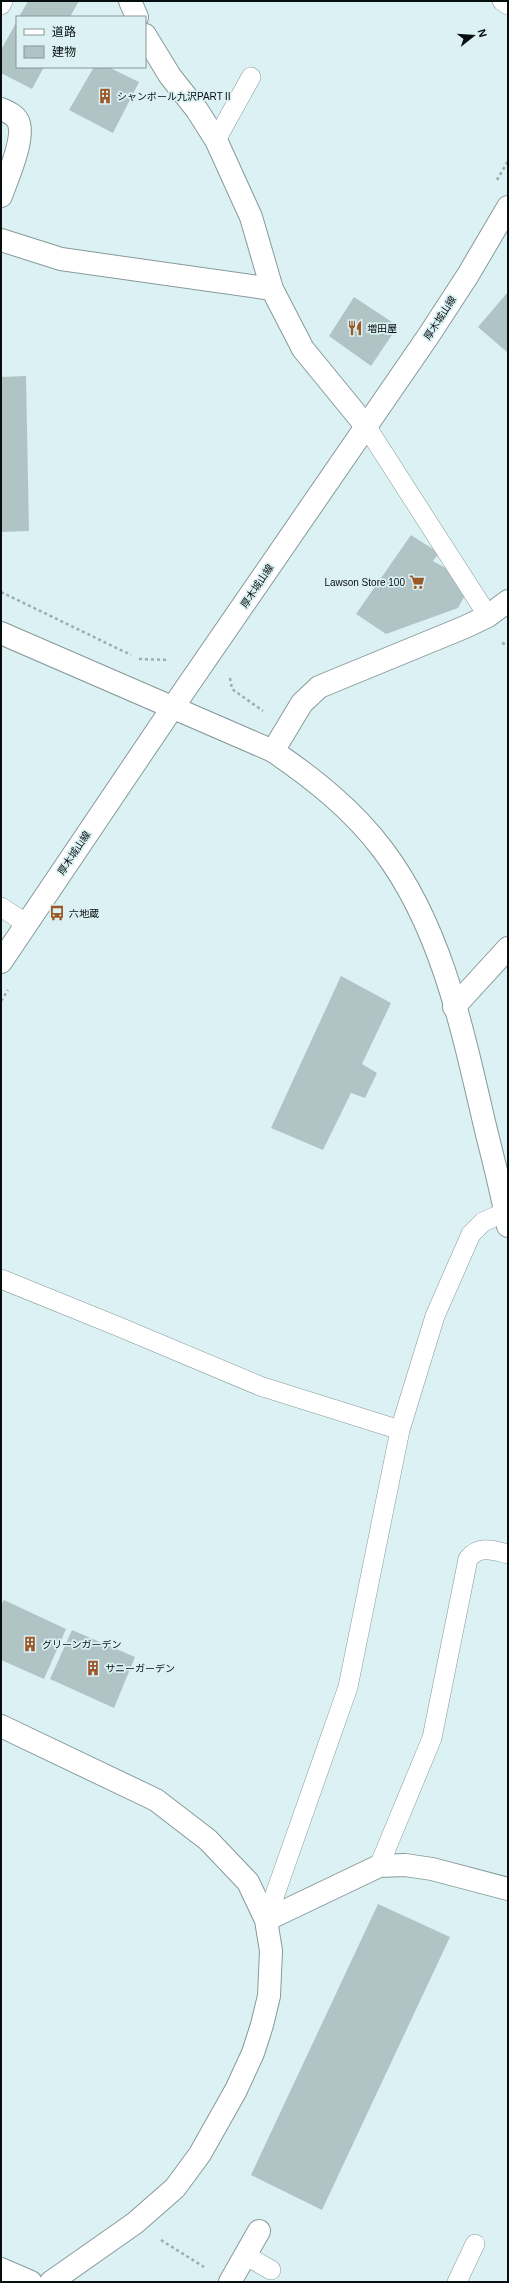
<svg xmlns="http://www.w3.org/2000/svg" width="509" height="2283" viewBox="0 0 509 2283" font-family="Arial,'Noto Sans JP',sans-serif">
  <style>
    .building { fill: #b0c4c6 }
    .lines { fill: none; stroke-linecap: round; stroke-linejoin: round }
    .service-casing { stroke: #879a9b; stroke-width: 20 }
    .minor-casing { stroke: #879a9b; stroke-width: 24 }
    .tertiary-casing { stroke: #879a9b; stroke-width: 24 }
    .secondary-casing { stroke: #879a9b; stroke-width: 24 }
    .path { stroke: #9cadae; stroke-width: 2.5; stroke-dasharray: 3 3; stroke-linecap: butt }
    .service { stroke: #fff; stroke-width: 19 }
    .minor { stroke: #fff; stroke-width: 22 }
    .tertiary { stroke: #fff; stroke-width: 22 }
    .secondary { stroke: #fff; stroke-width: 22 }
    .labels { text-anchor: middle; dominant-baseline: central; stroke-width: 3.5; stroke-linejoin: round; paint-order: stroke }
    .poi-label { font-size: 10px; fill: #070e0f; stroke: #dcf1f3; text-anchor: start }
    .street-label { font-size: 10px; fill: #070e0f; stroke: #dcf1f3 }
  </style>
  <rect width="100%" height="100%" fill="#dcf1f3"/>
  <!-- building -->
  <path class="building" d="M28 1H79L70 17H19Z
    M17 21V67H44L32 89 1 73V50Z
    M94 67H108L139 82 113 133 69 110Z
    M508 292V353L478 327Z
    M354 297 398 326 371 366 329 336Z
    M26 376 29 531 1 532V377Z
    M411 535 439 553 433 561 449 570 465 595 458 608 386 634 356 614Z
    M341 976 391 1003 362 1064 377 1073 365 1098 351 1093 323 1150 271 1128Z
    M4 1600 66 1629 44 1679 1 1660V1605Z
    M72 1630 135 1657 114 1708 50 1679Z
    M378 1904 450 1937 322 2210 251 2175Z"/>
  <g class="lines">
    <!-- service casing -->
    <g class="service-casing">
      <path id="service" d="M502 1 508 5
        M1 5 3 1
        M216 140 251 77
        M366 426 488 616
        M1 907 27 924
        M1 1279 117 1326 260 1386 400 1430
        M379 1866 432 1738 468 1559C479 1545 492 1550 508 1554
        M266 1920 348 1687 400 1430 435 1316 471 1234 483 1222 505 1212
        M245 2255 271 2270
        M457 2282 475 2244"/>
    </g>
    <!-- minor casing -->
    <g class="minor-casing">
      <path id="minor" d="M130 1 137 17
        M145 35 170 76 197 110 216 140 251 217 272 289 303 349 366 426
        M1 109C8 112 15 115 18 121 26 137 7 179 1 196
        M1 240 61 259 272 289
        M273 751 302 703 319 687 465 627 488 616 508 601
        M454 1007 508 948
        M1 1726 156 1800 208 1840 248 1882 266 1920 271 1951 269 1996 262 2025 253 2053 236 2090 200 2154 175 2188 135 2223 51 2282
        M266 1920 379 1866 405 1865 432 1869 508 1889
        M1 2269 31 2282
        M230 2282 259 2231"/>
    </g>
    <!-- tertiary casing -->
    <g class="tertiary-casing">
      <path id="tertiary" d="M1 633 273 751C314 779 353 810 383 850 442 928 463 1032 485 1126 493 1159 502 1192 508 1226"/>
    </g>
    <!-- secondary casing -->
    <g class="secondary-casing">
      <path id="secondary" d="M1 962 173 707 429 335 468 275 508 207"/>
    </g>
    <!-- path -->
    <path class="path" d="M497 180 508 161
      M1 592 131 655
      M502 643 508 645
      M139 659 169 660
      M230 678 232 689 263 711
      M1 1001 8 990
      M161 2240 204 2267"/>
    <!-- service -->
    <use href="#service" class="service"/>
    <!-- minor -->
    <use href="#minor" class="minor"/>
    <!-- tertiary -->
    <use href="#tertiary" class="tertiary"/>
    <!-- secondary -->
    <use href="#secondary" class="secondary"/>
  </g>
  <!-- icons -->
  <defs>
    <g id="building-bare" transform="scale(1.2)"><path d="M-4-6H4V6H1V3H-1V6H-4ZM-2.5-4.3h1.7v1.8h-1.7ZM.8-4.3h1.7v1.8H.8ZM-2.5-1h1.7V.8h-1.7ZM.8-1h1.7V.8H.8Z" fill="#9b5828" stroke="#dcf1f3" stroke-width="2.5" paint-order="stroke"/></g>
    <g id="restaurant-bare" transform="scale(1.2)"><path d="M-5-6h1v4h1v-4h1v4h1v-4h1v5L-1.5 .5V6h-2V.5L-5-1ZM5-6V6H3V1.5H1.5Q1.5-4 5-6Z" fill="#9b5828" stroke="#dcf1f3" stroke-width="2.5" paint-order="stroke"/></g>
    <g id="supermarket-bare" transform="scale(1.2)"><path d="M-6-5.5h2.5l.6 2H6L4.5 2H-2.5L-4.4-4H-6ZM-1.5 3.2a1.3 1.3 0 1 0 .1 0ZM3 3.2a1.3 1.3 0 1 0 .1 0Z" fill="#9b5828" stroke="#dcf1f3" stroke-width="2.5" paint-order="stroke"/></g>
    <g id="bus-bare" transform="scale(1.2)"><path d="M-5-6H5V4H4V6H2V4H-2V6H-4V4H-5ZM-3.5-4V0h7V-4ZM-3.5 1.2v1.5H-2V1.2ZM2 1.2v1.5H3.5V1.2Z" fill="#9b5828" stroke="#dcf1f3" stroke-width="2.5" paint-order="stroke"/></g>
  </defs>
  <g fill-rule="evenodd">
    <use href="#building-bare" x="105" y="96"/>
    <use href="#restaurant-bare" x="355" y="328"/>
    <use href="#supermarket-bare" x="417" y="582"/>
    <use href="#bus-bare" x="57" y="913"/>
    <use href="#building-bare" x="30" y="1644"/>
    <use href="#building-bare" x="93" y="1668"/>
  </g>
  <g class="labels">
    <!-- poi labels -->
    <g class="poi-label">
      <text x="117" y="96">シャンポール九沢PARTⅡ</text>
      <text x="367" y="328">増田屋</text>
      <text x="405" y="582" text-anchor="end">Lawson Store 100</text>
      <text x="69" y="913">六地蔵</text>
      <text x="42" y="1644">グリーンガーデン</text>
      <text x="105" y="1668">サニーガーデン</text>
    </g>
    <!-- street labels -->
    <g class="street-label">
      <text transform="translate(440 318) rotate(-57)">厚木城山線</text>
      <text transform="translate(257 586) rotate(-56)">厚木城山線</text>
      <text transform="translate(74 853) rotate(-56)">厚木城山線</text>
    </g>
  </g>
  <!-- border -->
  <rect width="509" height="2283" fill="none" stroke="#070e0f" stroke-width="4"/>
  <!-- legend -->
  <rect x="16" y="16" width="130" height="52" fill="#dcf1f3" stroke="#879698"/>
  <rect x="24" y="29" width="20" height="6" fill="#ffffff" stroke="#879698"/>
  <text x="52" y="36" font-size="12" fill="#070e0f">道路</text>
  <rect x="24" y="46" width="20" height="12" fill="#b0c4c6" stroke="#879698"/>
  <text x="52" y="56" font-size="12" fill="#070e0f">建物</text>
  <!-- north arrow -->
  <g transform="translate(473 36) rotate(73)" stroke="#dcf1f3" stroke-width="3" paint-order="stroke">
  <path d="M0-3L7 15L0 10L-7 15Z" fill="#070e0f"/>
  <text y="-6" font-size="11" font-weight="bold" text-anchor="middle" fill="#070e0f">N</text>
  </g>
</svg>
